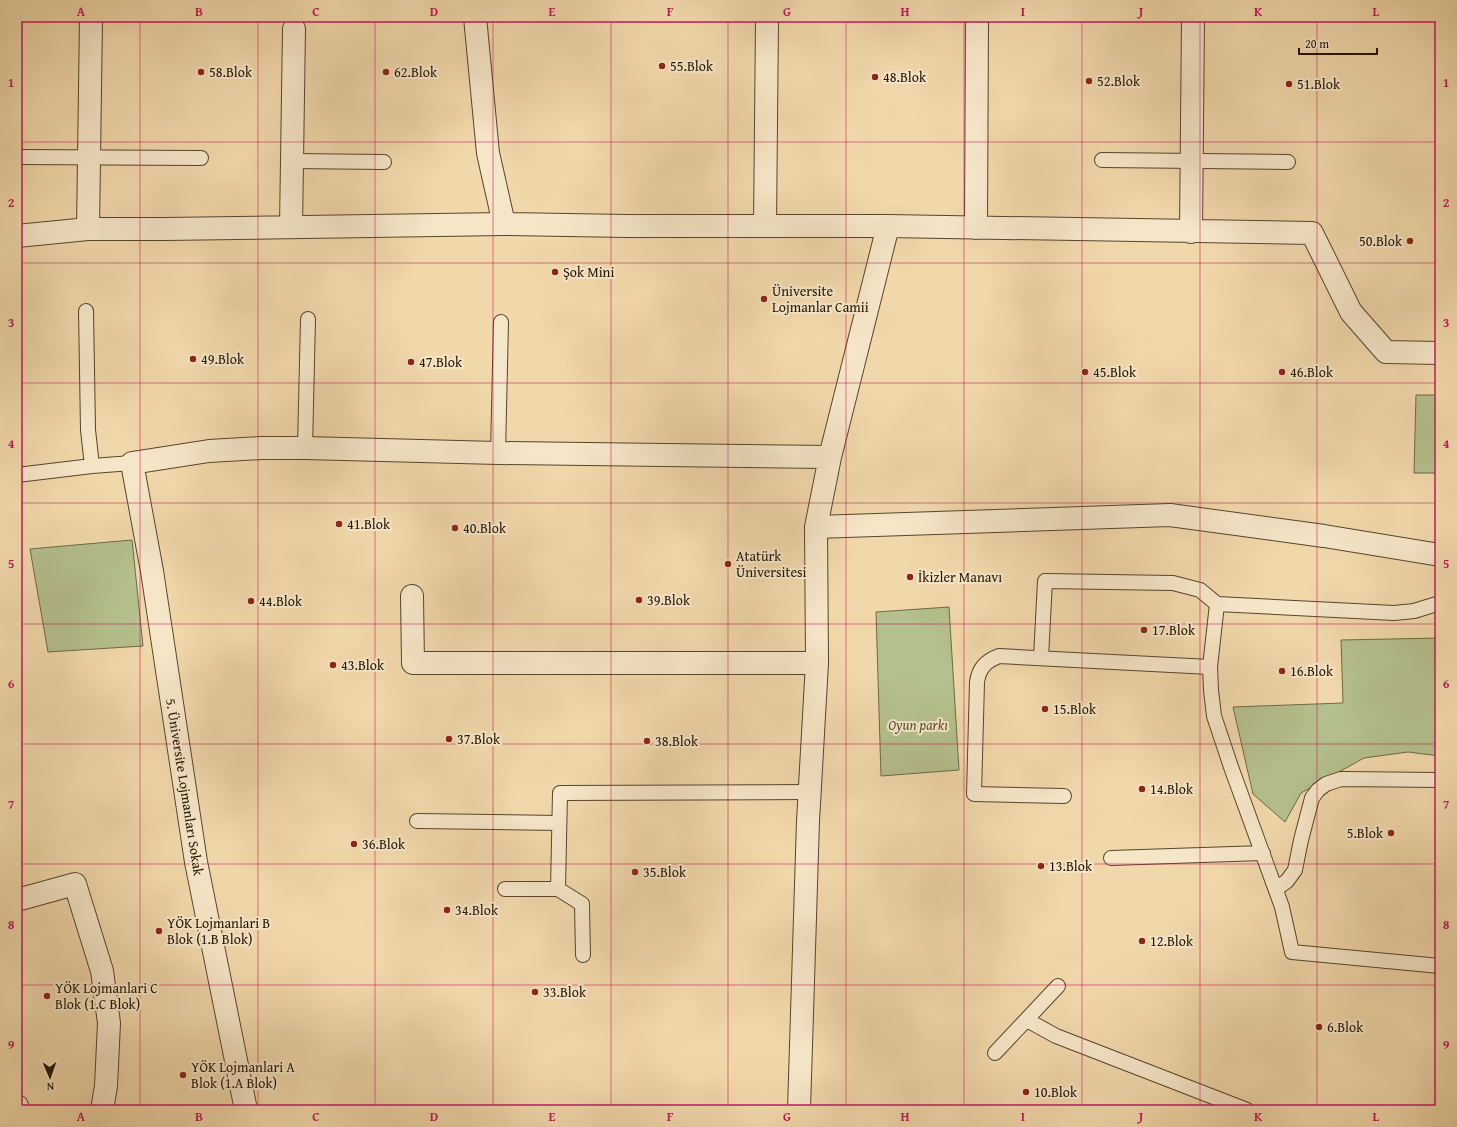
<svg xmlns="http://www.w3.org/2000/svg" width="1457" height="1127" viewBox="0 0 1457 1127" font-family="'Gentium Book Plus',serif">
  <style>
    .green { fill: #b4c08d; stroke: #6c6a47 }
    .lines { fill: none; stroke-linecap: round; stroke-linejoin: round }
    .lane-casing { stroke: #57442c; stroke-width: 16 }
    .street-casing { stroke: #57442c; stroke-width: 24 }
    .lane { stroke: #f6e6c8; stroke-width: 14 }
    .street { stroke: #f6e6c8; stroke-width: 22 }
    .grid { fill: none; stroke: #c2185b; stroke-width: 1; stroke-opacity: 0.55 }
    .poi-dot { fill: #8f2418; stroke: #f6e6c8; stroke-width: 1.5 }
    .labels { text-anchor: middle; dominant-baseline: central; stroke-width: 4; stroke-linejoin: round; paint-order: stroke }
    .poi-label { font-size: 14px; fill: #241301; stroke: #f6e6c8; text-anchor: start }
    .park-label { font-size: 14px; font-style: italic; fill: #565032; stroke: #f6e6c8 }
    .street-label { font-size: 14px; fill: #241301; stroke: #f6e6c8 }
    .neatline { fill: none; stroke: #c2185b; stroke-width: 1.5 }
    .grid-label { font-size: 13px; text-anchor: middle; font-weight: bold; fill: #c2185b }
  </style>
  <rect width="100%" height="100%" fill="#f1d8ab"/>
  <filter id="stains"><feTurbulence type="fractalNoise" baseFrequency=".005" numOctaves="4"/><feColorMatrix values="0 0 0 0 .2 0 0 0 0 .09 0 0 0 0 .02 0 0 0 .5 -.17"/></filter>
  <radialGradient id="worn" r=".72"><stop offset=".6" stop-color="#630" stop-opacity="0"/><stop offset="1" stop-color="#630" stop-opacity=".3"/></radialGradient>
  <!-- green -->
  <path class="green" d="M1416 395H1440V473H1414Z
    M132 540 143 646 48 652 30 549Z
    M949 607 959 770 881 776 876 612Z
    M1440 638V756L1408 752 1364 758 1301 793 1285 822 1253 794 1233 707 1343 703 1341 640Z"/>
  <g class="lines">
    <!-- lane casing -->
    <g class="lane-casing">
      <path id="lane" d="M17 157 201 158
        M1102 160 1288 162
        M292 161 384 162
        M86 311 88 430 92 466 132 463
        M305 448 308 319
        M498 453 501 322
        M17 475 92 466
        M1217 604 1210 667 1211 690 1214 716 1231 767 1282 907 1292 952 1440 966
        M1041 658 1045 581 1173 583 1200 590 1217 604 1394 613 1414 611 1440 603
        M1064 796 974 794 977 682C979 668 986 661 999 656L1210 667
        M417 821 559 823
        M1111 858 1263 853
        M505 889H558
        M1276 889 1287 881 1295 870 1301 840 1312 798 1318 790 1326 784 1341 779 1440 780
        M583 955 582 904 558 889 560 793 809 792
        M1027 1020 1056 1036 1247 1110
        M995 1053 1058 986"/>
    </g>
    <!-- street casing -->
    <g class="street-casing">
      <path id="street" d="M475 17 488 153 504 224 627 226H888L1312 233 1351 312 1386 352 1440 353
        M765 226 767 20
        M291 227 294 29
        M976 228 977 17
        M88 229 91 19
        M1191 232 1193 17
        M17 236 88 229H165L504 224
        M816 527 1170 515 1324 536 1440 555
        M412 596 413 663H817
        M17 900 75 884 102 971 109 1023 106 1086 102 1110
        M17 1106 18 1110
        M246 1110 196 862 152 571 132 463 209 451 261 448H305L498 453 830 457
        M799 1110 808 821 817 663 816 527 830 457 888 226"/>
    </g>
    <!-- lane -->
    <use href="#lane" class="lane"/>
    <!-- street -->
    <use href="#street" class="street"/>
  </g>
  <!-- grid -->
  <path class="grid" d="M140 17V1110M258 17V1110M375 17V1110M493 17V1110M611 17V1110M728 17V1110M846 17V1110M964 17V1110M1082 17V1110M1200 17V1110M1317 17V1110M17 142H1440M17 263H1440M17 383H1440M17 503H1440M17 624H1440M17 744H1440M17 864H1440M17 985H1440"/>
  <!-- markers -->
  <g class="poi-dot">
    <circle cx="662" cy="66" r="4"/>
    <circle cx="201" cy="72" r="4"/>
    <circle cx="386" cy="72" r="4"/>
    <circle cx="875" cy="77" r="4"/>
    <circle cx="1089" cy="81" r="4"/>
    <circle cx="1289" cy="84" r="4"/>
    <circle cx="1410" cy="241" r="4"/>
    <circle cx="555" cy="272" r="4"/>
    <circle cx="764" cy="299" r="4"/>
    <circle cx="193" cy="359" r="4"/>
    <circle cx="411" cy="362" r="4"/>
    <circle cx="1085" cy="372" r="4"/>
    <circle cx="1282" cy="372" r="4"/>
    <circle cx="339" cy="524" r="4"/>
    <circle cx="455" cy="528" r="4"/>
    <circle cx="728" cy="564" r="4"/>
    <circle cx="910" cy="577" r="4"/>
    <circle cx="639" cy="600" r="4"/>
    <circle cx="251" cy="601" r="4"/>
    <circle cx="1144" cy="630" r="4"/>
    <circle cx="333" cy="665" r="4"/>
    <circle cx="1282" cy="671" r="4"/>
    <circle cx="1045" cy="709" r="4"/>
    <circle cx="449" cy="739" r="4"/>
    <circle cx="647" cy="741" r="4"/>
    <circle cx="1142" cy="789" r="4"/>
    <circle cx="1391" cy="833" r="4"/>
    <circle cx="354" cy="844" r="4"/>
    <circle cx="1041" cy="866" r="4"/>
    <circle cx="635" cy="872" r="4"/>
    <circle cx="447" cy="910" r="4"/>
    <circle cx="159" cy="931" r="4"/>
    <circle cx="1142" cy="941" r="4"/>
    <circle cx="535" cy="992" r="4"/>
    <circle cx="47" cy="996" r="4"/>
    <circle cx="1319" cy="1027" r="4"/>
    <circle cx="183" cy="1075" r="4"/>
    <circle cx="1026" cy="1092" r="4"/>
  </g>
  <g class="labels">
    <!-- poi labels -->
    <g class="poi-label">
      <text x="670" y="66">55.Blok</text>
      <text x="209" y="72">58.Blok</text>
      <text x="394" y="72">62.Blok</text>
      <text x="883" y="77">48.Blok</text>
      <text x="1097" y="81">52.Blok</text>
      <text x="1297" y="84">51.Blok</text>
      <text x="1402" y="241" text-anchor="end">50.Blok</text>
      <text x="563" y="272">Şok Mini</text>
      <text x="772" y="291">Üniversite<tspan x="772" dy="16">Lojmanlar Camii</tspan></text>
      <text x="201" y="359">49.Blok</text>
      <text x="419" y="362">47.Blok</text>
      <text x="1093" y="372">45.Blok</text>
      <text x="1290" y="372">46.Blok</text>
      <text x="347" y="524">41.Blok</text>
      <text x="463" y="528">40.Blok</text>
      <text x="736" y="556">Atatürk<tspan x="736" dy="16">Üniversitesi</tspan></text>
      <text x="918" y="577">İkizler Manavı</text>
      <text x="647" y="600">39.Blok</text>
      <text x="259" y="601">44.Blok</text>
      <text x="1152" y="630">17.Blok</text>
      <text x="341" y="665">43.Blok</text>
      <text x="1290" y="671">16.Blok</text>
      <text x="1053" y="709">15.Blok</text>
      <text x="457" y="739">37.Blok</text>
      <text x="655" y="741">38.Blok</text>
      <text x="1150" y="789">14.Blok</text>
      <text x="1383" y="833" text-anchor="end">5.Blok</text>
      <text x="362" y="844">36.Blok</text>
      <text x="1049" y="866">13.Blok</text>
      <text x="643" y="872">35.Blok</text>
      <text x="455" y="910">34.Blok</text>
      <text x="167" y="923">YÖK Lojmanlari B<tspan x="167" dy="16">Blok (1.B Blok)</tspan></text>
      <text x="1150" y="941">12.Blok</text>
      <text x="55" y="988">YÖK Lojmanlari C<tspan x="55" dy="16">Blok (1.C Blok)</tspan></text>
      <text x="543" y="992">33.Blok</text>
      <text x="1327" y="1027">6.Blok</text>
      <text x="191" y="1067">YÖK Lojmanlari A<tspan x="191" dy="16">Blok (1.A Blok)</tspan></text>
      <text x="1034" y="1092">10.Blok</text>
    </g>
    <!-- park labels -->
    <g class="park-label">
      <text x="918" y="725">Oyun parkı</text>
    </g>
    <!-- street labels -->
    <g class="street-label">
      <text transform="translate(185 787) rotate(81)">5. Üniversite Lojmanları Sokak</text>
    </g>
  </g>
  <!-- margin -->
  <rect width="1457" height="1127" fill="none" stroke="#f1d8ab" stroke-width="44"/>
  <!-- north arrow -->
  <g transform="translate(50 1077) rotate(178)" stroke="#f6e6c8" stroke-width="3" paint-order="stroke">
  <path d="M0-3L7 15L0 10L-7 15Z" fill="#241301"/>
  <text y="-6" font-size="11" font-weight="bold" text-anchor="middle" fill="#241301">N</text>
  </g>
  <!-- scale -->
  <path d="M1299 48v6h78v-6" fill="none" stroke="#241301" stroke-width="2"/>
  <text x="1305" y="48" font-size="12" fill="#241301" stroke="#f6e6c8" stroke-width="3" paint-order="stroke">20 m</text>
  <rect x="22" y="22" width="1413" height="1083" class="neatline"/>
  <g class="grid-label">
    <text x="81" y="16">A</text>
    <text x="199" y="16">B</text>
    <text x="316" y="16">C</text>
    <text x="434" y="16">D</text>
    <text x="552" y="16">E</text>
    <text x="670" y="16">F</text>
    <text x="787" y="16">G</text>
    <text x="905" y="16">H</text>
    <text x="1023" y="16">I</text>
    <text x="1141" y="16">J</text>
    <text x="1258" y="16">K</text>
    <text x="1376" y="16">L</text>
    <text x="11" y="87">1</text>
    <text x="1446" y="87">1</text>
    <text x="11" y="207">2</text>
    <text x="1446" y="207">2</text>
    <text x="11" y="327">3</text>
    <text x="1446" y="327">3</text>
    <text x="11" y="448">4</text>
    <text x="1446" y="448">4</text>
    <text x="11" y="568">5</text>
    <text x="1446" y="568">5</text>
    <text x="11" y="688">6</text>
    <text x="1446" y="688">6</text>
    <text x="11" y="809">7</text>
    <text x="1446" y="809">7</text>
    <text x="11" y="929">8</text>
    <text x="1446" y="929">8</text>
    <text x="11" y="1049">9</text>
    <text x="1446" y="1049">9</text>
    <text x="81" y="1121">A</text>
    <text x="199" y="1121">B</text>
    <text x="316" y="1121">C</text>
    <text x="434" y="1121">D</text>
    <text x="552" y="1121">E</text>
    <text x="670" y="1121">F</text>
    <text x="787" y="1121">G</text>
    <text x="905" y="1121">H</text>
    <text x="1023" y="1121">I</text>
    <text x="1141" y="1121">J</text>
    <text x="1258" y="1121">K</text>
    <text x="1376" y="1121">L</text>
  </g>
  <rect width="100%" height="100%" filter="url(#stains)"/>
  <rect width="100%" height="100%" fill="url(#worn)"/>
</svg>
